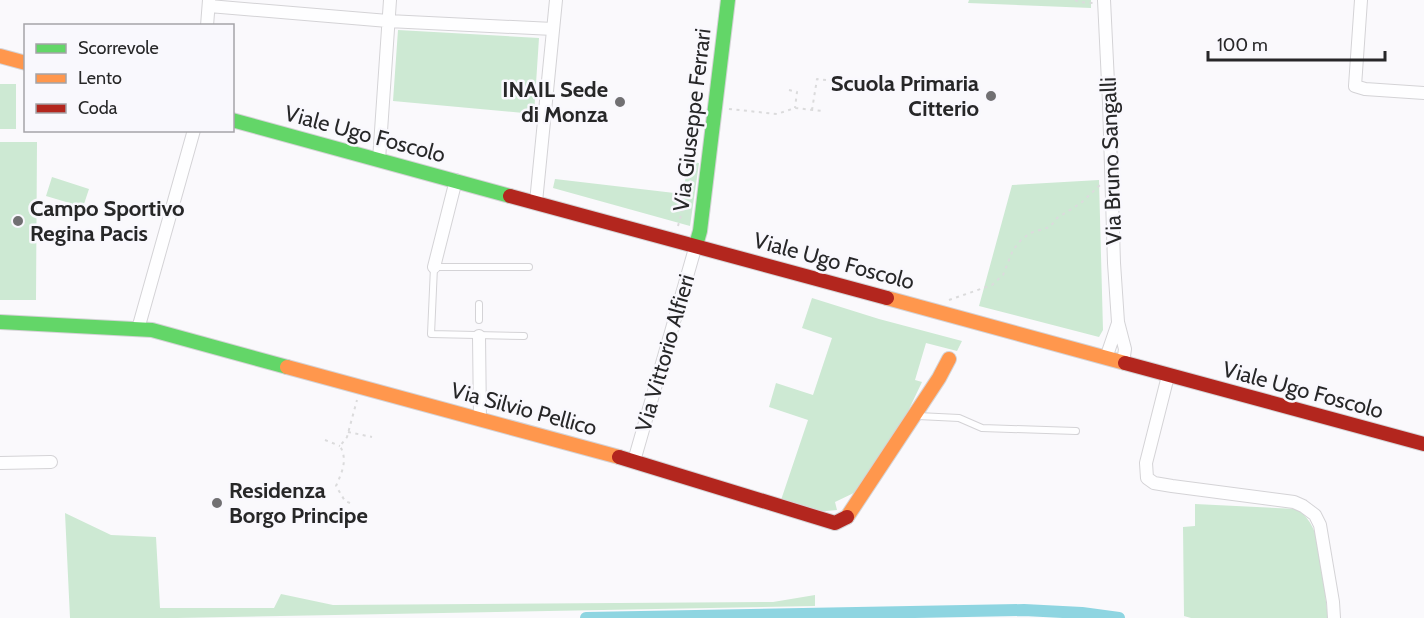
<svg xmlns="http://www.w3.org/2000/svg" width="1424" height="618" viewBox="0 0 1424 618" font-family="Cabin,sans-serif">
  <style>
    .green { fill: #cde9d3 }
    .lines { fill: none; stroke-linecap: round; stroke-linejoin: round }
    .canal { stroke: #8ed5e1; stroke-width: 12 }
    .lane-casing { stroke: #d4d3d6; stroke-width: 8 }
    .street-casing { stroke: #d4d3d6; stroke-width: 14 }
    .fast-casing { stroke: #d4d3d6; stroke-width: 16 }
    .slow-casing { stroke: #d4d3d6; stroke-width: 16 }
    .jam-casing { stroke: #d4d3d6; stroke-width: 16 }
    .path { stroke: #dbdbdc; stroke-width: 2; stroke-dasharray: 3 4.5; stroke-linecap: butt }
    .lane { stroke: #fefeff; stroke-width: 6 }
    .street { stroke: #fefeff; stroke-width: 12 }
    .fast { stroke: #63d668; stroke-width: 14 }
    .slow { stroke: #ff974d; stroke-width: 14 }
    .jam { stroke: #b3261e; stroke-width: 14 }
    .poi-dot { fill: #717072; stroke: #f9f8fd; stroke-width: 2 }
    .labels { text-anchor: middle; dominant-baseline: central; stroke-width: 5; stroke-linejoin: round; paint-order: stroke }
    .poi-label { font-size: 22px; font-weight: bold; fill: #272728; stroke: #f9f8fd; text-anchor: end }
    .street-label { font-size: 22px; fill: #272728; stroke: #f9f8fd }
  </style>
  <rect width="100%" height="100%" fill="#faf9fc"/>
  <!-- green -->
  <path class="green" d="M969 0H1091V8L968 3Z
    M398 30 539 38 534 114 393 101Z
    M0 84H16V129H0Z
    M0 142H37L36 300H0Z
    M688 162 699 163 690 226 553 188 555 179 683 194Z
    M52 177 89 189 83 207 46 196Z
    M1099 180 1103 330 1099 337 979 306 1012 185Z
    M812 298 879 319 962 341 957 351 926 343 915 380 922 382 901 426 860 490 835 502 837 510 816 512 781 500 808 420 769 407 776 383 813 395 832 338 802 328Z
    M1195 504 1297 509C1325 527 1323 579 1327 610V618H1191L1184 616 1183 527 1195 526Z
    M65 513 111 535 156 537 160 608H274L281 594 333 605 773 602 815 595V606L177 618H70Z"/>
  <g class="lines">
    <!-- canal -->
    <path class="canal" d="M586 618 1024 610 1082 613 1119 618"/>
    <!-- lane casing -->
    <g class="lane-casing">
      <path id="lane" d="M479 304V320
        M524 336 431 334 434 267H529
        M918 416 959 418 982 428 1076 431"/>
    </g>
    <!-- street casing -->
    <g class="street-casing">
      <path id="street" d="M1104 0 1109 103 1114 263 1118 322 1125 349 1123 363
        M1361 0 1355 86 1365 89 1424 93
        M209 6 388 21 553 29
        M207 26 209 0
        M379 160 390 0
        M536 202 556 0
        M434 267 456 180
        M138 329 194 130
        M479 336 480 419
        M1106 358 1118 323
        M1168 376 1146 463 1147 478 1154 483 1172 486 1294 502 1303 506 1315 515 1320 525 1333 602 1334 618
        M634 461 696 245
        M0 463 51 462"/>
    </g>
    <!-- fast casing -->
    <g class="fast-casing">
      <path id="fast" d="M232 120 510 196
        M696 245 700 231 728 0
        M0 322 152 330 287 367"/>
    </g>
    <!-- slow casing -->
    <g class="slow-casing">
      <path id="slow" d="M0 56 26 63
        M887 298 1125 363
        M287 367 619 457
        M847 517 939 378 949 359"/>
    </g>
    <!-- jam casing -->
    <g class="jam-casing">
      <path id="jam" d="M510 196 887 298
        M1125 363 1424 444
        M619 457 835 523 847 517"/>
    </g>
    <!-- path -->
    <path class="path" d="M1075 0 1079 2 1093 3
      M789 90 797 92 795 108
      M729 109 777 114 795 108 822 111
      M812 110 817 79 826 80
      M678 226 692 176
      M949 300 992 285 1003 275 1013 250 1021 240 1030 233 1050 227 1057 218 1081 203 1100 185
      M348 432 372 437
      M325 440 340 446
      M350 503 345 501 336 486C342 472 348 460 340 446L347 437 357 400"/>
    <!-- lane -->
    <use href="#lane" class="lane"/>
    <!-- street -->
    <use href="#street" class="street"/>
    <!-- fast -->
    <use href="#fast" class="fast"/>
    <!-- slow -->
    <use href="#slow" class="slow"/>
    <!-- jam -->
    <use href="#jam" class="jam"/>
  </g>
  <!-- markers -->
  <g class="poi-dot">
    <circle cx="991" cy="96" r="6"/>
    <circle cx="620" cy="102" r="6"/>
    <circle cx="18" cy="221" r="6"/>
    <circle cx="217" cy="503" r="6"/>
  </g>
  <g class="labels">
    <!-- poi labels -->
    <g class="poi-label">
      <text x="979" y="83">Scuola Primaria<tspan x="979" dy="25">Citterio</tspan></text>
      <text x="608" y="89">INAIL Sede<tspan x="608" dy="25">di Monza</tspan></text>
      <text x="30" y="208" text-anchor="start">Campo Sportivo<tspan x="30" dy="25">Regina Pacis</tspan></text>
      <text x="229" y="490" text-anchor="start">Residenza<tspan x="229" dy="25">Borgo Principe</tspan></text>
    </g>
    <!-- street labels -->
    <g class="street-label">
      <text transform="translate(692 120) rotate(-83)">Via Giuseppe Ferrari</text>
      <text transform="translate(365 134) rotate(15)">Viale Ugo Foscolo</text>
      <text transform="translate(1111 161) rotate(-92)">Via Bruno Sangalli</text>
      <text transform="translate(834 261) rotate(15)">Viale Ugo Foscolo</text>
      <text transform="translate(665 353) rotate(-74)">Via Vittorio Alfieri</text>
      <text transform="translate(1303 390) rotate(15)">Viale Ugo Foscolo</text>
      <text transform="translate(524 409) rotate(15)">Via Silvio Pellico</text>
    </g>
  </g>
  <!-- legend -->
  <rect x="24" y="24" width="210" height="108" fill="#f9f8fd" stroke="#a5a4a8" stroke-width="1.5"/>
  <rect x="36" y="44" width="30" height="9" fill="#63d668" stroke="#a5a4a8" stroke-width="1.5"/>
  <text x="78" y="54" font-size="18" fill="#272728">Scorrevole</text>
  <rect x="36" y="74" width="30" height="9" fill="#ff974d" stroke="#a5a4a8" stroke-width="1.5"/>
  <text x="78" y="84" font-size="18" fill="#272728">Lento</text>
  <rect x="36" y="104" width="30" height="9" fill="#b3261e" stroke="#a5a4a8" stroke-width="1.5"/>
  <text x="78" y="114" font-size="18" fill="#272728">Coda</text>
  <!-- scale -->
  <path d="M1208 51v9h177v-9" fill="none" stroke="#272728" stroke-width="3"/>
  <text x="1217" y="51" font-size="18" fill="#272728" stroke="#f9f8fd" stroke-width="4.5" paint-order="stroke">100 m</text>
</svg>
